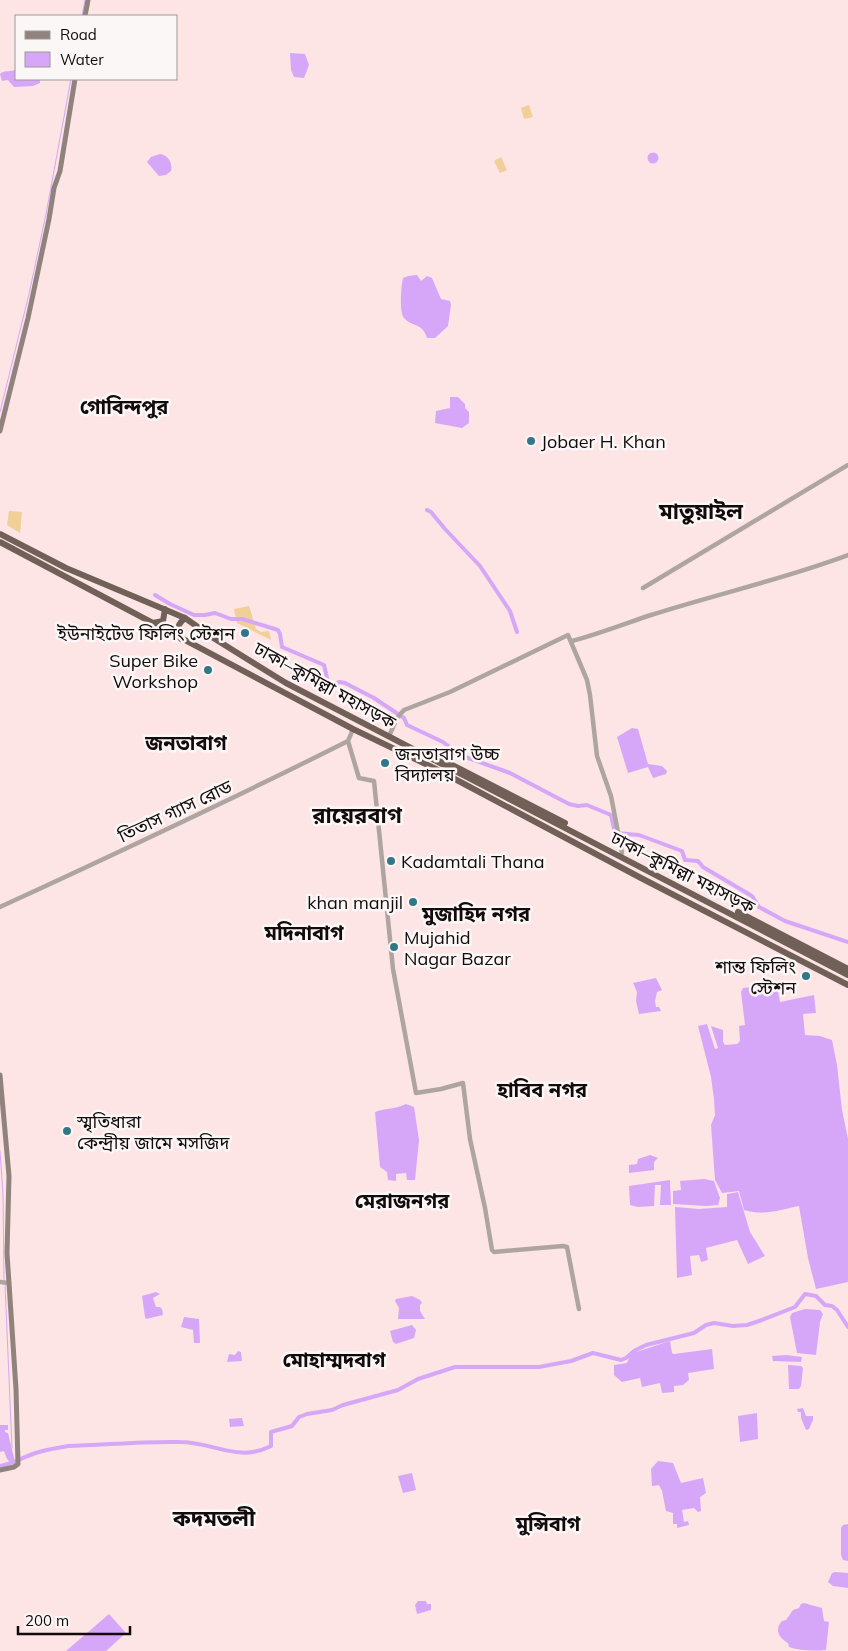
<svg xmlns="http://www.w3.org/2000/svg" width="848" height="1651" viewBox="0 0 848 1651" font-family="Mulish,'Noto Sans Bengali',sans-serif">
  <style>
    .green { fill: #f0cf98 }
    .water { fill: #d6a7f8 }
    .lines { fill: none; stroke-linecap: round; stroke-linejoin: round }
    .stream { stroke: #d6a7f8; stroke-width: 1 }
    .canal { stroke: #d6a7f8; stroke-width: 4 }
    .tertiary { stroke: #aea5a1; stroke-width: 4.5 }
    .secondary { stroke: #90837d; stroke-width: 5 }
    .trunk { stroke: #716058; stroke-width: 6 }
    .poi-dot { fill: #327786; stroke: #fcf7f7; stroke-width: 2 }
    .labels { text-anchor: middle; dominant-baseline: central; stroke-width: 5; stroke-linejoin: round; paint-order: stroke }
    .poi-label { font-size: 18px; fill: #120a0b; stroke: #fcf7f7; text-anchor: start }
    .street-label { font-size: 18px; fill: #120a0b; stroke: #fcf7f7 }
    .quarter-label { font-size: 20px; font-weight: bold; fill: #120a0b; stroke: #fcf7f7 }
    .district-label { font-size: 22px; font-weight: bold; fill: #120a0b; stroke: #fcf7f7 }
  </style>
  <rect width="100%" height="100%" fill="#fde4e5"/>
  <!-- green -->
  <path class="green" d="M529 105 533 117 524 119 521 108Z
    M501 157 507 170 500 173 494 161Z
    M9 511 22 512 20 533 7 525Z
    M249 606 256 629 261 632 269 631 271 640 237 623 234 609Z"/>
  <!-- water -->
  <path class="water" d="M290 53 305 54 309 65 304 78 294 77 291 70Z
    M16 69V79H40V83L33 86 14 87 8 80 2 81 0 74C5 69 11 73 16 69Z
    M647.5 158a5.5 5.5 0 1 1 11 0a5.5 5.5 0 1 1-11 0Z
    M160 154C168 155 173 163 171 171L166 175 159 176 147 162 151 157Z
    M417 275 421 281 427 276 432 278 441 299 450 301 451 305 448 326 435 338H427C422 322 413 328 404 318 399 313 401 286 403 278L408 276Z
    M450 397H458L465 404V408L469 412V423L462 428 435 423 436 411 450 408Z
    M632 728 638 729 648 764 662 766 667 771 666 774 653 778 648 767 628 773 617 737Z
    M656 978 662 990 657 992 655 1001 656 1007H659L661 1011 639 1014 636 1001 637 992 633 983Z
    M773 985H777L780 1002 814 995 816 1013 803 1014 805 1035 820 1036 832 1040 837 1065 842 1110 848 1139V1282L816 1289 808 1258 799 1206C779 1210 765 1216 744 1210L739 1191 722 1193 715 1180 711 1125 715 1115 714 1099 711 1077 698 1026 707 1024 715 1049 718 1048 711 1026 723 1030V1042L725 1045 737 1044 740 1041 739 1026 745 1025 741 992 743 988Z
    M406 1104 414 1107 419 1140 415 1180H407L406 1173 396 1174V1181L388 1180 387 1172 380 1167 375 1112C385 1108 397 1109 406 1104Z
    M650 1155 658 1158 654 1162V1170L629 1173V1165L637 1164 638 1159Z
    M704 1179 714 1181 720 1198 718 1205 706 1206 673 1204V1191L681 1190 680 1181Z
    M670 1180 671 1205H660L661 1185H655L654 1206 638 1207 630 1205 629 1186Z
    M738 1192 750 1232 765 1256 748 1264 737 1240 706 1248 708 1260 701 1262 699 1255 690 1256 692 1275 677 1278 675 1207 699 1209 727 1207V1194Z
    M156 1292 160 1294 153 1298 156 1307H160L162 1309 163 1315 146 1319 145 1317 142 1296Z
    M412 1296 420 1300 422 1303 420 1305V1311L425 1319H398L399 1308 395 1301 396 1299Z
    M805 1309 820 1310 823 1314 820 1322 816 1355 797 1353 790 1317 792 1313Z
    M184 1317 199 1319 200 1343H194L193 1330 181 1327Z
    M412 1325 416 1330 414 1338 396 1344 393 1342 390 1331Z
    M670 1341 672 1353 674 1354 712 1349 714 1369 688 1373 689 1380 683 1385 674 1386V1392L662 1393 660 1383 642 1387 640 1378 622 1382 614 1375V1365L627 1363 630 1355 633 1353Z
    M238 1351 241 1352 242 1361 227 1362 229 1354 235 1355Z
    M786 1355 802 1357 801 1362 773 1361 772 1356Z
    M788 1365 801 1366 803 1368 801 1386 799 1389H789Z
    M803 1408 806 1416H813V1420L809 1429 806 1430 801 1418V1412H798L797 1409Z
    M757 1413 758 1439 740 1442 738 1416Z
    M242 1418 244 1426 230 1427 229 1419Z
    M0 1425H8V1430H5V1432L8 1433 15 1462 11 1463 7 1459 4 1451 0 1452Z
    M658 1461 673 1463 681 1483 703 1478 706 1493 700 1497 701 1511 698 1512 694 1508 682 1510 684 1522 688 1521 689 1525 677 1528V1524H673V1513L666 1511 662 1491 659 1485 652 1486 651 1469Z
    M412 1473 416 1490 403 1493 398 1476Z
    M848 1524V1561L843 1560 841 1555V1528L843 1525Z
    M835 1572 848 1573V1588L833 1586 828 1582 832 1573Z
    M418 1601H426L427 1604H431V1610L417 1614 415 1605Z
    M804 1603 822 1608 824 1621 829 1622 826 1650C815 1651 800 1651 789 1647L788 1643C779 1638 774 1630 782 1621L786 1620 793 1610 799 1608 801 1604Z
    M109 1614 126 1633 106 1651H66Z"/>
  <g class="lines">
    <!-- stream -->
    <path class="stream" d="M82 16 85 0
      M0 412 29 294 46 214 71 79
      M0 1151 3 1195 4 1280
      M5 1284 12 1448"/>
    <!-- canal -->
    <path class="canal" d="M427 510 431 512 445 529 480 566 510 611 517 632
      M155 595 170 604 194 615H205L215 613 231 619H242L278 630 280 634 282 647 324 665 328 682 331 685 340 682 345 683 374 698 404 718 407 725 443 742 460 755 510 773 569 804 578 806 587 805 611 815 615 833 639 835 682 851 685 860 698 861 703 867 752 896 759 907 785 921 848 942
      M0 1466C14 1463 25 1456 39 1452 48 1449 58 1448 68 1446 105 1445 143 1441 180 1442 214 1442 238 1463 271 1446V1432L292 1426 299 1417 307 1414 332 1410 343 1405 398 1390 418 1379 455 1367H539L571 1361 593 1353 621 1360 626 1358 634 1351 646 1345 694 1333 706 1325 714 1323 733 1326 747 1325 762 1320 795 1307 805 1294 816 1296 825 1305 832 1306 837 1310 848 1327"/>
    <!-- tertiary -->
    <path class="tertiary" d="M643 588 848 465
      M572 641C599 634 624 624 651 615 717 594 784 579 848 555
      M390 734 397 718 404 710 450 692 568 635 587 680 590 695 597 756 611 796 622 853
      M348 741 359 778 374 781 393 969 416 1093 441 1089 463 1083 470 1139 485 1208 492 1250 494 1252 563 1246 567 1247 579 1309
      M0 907C117 853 233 799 348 741L353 729
      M0 1282 9 1283"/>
    <!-- secondary -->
    <path class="secondary" d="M85 16 88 0
      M0 431 28 318 49 219 54 188 60 171 75 79
      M0 1075 9 1176 7 1253 16 1389 18 1464 14 1467 0 1470"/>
    <!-- trunk -->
    <path class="trunk" d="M0 534 66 568 185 618 215 639 286 683 848 975
      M0 542 353 729 438 770 641 878 848 985
      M153 623 163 621 165 609
      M181 639C176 629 177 625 185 618
      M427 752 565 823
      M738 912 848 969"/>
  </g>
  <!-- markers -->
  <g class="poi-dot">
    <circle cx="531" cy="441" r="5"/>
    <circle cx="245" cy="633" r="5"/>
    <circle cx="208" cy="670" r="5"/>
    <circle cx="385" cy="763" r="5"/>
    <circle cx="391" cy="861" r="5"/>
    <circle cx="413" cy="902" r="5"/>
    <circle cx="394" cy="947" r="5"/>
    <circle cx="806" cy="976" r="5"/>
    <circle cx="67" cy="1131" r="5"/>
  </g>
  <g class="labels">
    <!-- poi labels -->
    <g class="poi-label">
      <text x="541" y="441">Jobaer H. Khan</text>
      <text x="235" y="633" text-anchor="end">ইউনাইটেড ফিলিং স্টেশন</text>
      <text x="198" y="660" text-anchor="end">Super Bike<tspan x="198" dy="21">Workshop</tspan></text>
      <text x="395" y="753">জনতাবাগ উচ্চ<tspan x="395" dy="21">বিদ্যালয়</tspan></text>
      <text x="401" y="861">Kadamtali Thana</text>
      <text x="403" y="902" text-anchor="end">khan manjil</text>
      <text x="404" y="937">Mujahid<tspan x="404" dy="21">Nagar Bazar</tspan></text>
      <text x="796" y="966" text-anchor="end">শান্ত ফিলিং<tspan x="796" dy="21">স্টেশন</tspan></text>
      <text x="77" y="1121">স্মৃতিধারা<tspan x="77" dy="21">কেন্দ্রীয় জামে মসজিদ</tspan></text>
    </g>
    <!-- street labels -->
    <g class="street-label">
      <text transform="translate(325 685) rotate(29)">ঢাকা–কুমিল্লা মহাসড়ক</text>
      <text transform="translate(175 811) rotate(-25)">তিতাস গ্যাস রোড</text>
      <text transform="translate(683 872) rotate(27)">ঢাকা–কুমিল্লা মহাসড়ক</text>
    </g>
    <!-- quarter labels -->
    <g class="quarter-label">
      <text x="124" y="406">গোবিন্দপুর</text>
      <text x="186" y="742">জনতাবাগ</text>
      <text x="476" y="913">মুজাহিদ নগর</text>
      <text x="304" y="932">মদিনাবাগ</text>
      <text x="542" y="1089">হাবিব নগর</text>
      <text x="402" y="1200">মেরাজনগর</text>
      <text x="334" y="1359">মোহাম্মদবাগ</text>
      <text x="548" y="1523">মুন্সিবাগ</text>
    </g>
    <!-- district labels -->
    <g class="district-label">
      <text x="701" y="511">মাতুয়াইল</text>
      <text x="357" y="815">রায়েরবাগ</text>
      <text x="214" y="1518">কদমতলী</text>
    </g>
  </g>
  <!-- legend -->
  <rect x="15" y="15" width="162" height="65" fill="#fcf7f7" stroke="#9e9899"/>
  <rect x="25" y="31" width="25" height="8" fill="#90837d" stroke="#9e9899"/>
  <text x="60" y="40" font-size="15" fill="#120a0b">Road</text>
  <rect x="25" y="52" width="25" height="15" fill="#d6a7f8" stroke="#9e9899"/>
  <text x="60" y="65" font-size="15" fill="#120a0b">Water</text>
  <!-- scale -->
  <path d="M18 1626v8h112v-8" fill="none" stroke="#120a0b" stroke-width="2.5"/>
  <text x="25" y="1626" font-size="15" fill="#120a0b" stroke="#fcf7f7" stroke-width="4" paint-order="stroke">200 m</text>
</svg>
